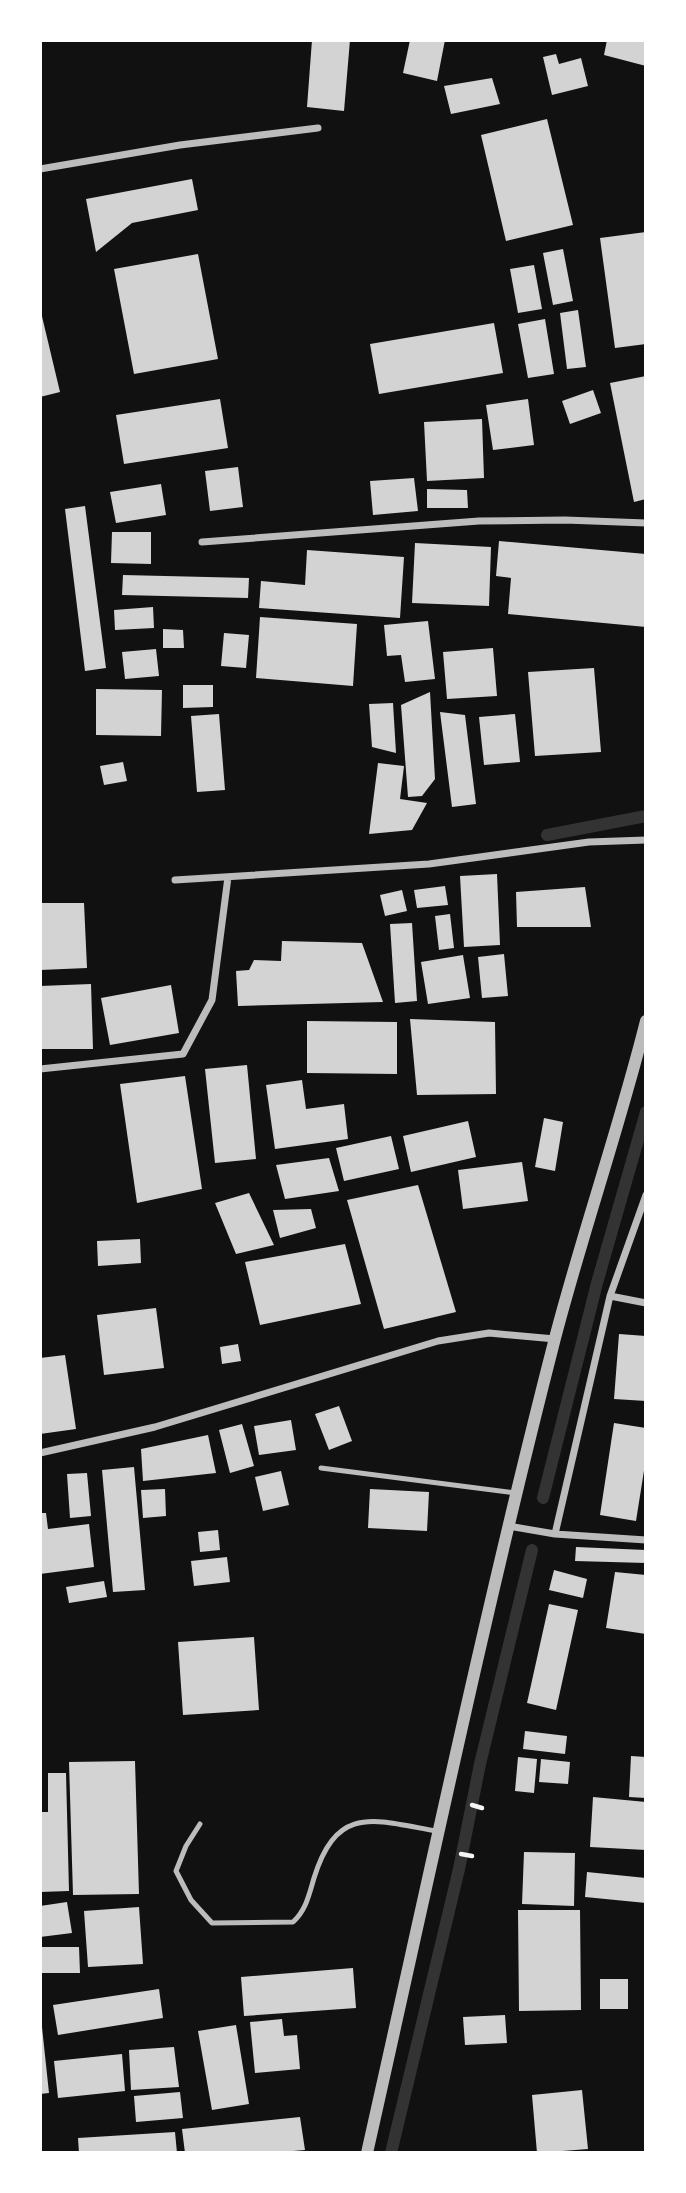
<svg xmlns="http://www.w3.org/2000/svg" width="686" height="2193" viewBox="0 0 686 2193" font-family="Barlow,sans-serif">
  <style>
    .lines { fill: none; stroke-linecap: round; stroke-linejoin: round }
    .stream { stroke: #333; stroke-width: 12 }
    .building { fill: #d3d3d3 }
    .path { stroke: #f5f5f5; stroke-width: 4.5 }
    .service { stroke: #bcbcbc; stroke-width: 5 }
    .minor { stroke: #bcbcbc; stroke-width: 7 }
    .tertiary { stroke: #bcbcbc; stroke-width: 12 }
  </style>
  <rect width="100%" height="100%" fill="#111"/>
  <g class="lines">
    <!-- stream -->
    <path class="stream" d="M547 835 646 816
      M543 1498 597 1283 646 1112
      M391 2153 459 1869 480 1764 532 1550"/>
  </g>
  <!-- building -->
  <path class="building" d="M312 40H350L344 111 307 107Z
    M410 40H445L437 81 403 73Z
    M607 40H646V66L604 55Z
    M556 54 559 64 581 58 588 86 552 95 543 57Z
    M492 78 500 104 451 114 444 86Z
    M547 119 573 225 506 241 481 135Z
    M192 179 198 210 132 223 96 252 86 199Z
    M646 232V344L615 348 600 238Z
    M563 249 573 301 553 305 543 253Z
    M198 254 218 359 134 374 114 269Z
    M534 265 542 309 518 313 510 269Z
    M40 308 60 392 40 397Z
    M578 310 586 367 567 369 560 313Z
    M545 319 554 374 528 378 518 324Z
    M494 323 503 373 379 394 370 344Z
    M646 376V499L634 502 610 383Z
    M593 390 601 413 570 424 562 401Z
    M220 399 228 448 124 464 116 415Z
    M528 399 534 445 493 450 486 405Z
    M482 419 484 478 427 481 424 422Z
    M238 467 243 507 210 511 205 471Z
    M414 478 418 511 373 515 370 481Z
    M161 484 166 515 116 523 110 492Z
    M427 489 467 490 468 508H427Z
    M85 506 106 668 85 671 65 509Z
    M112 532H151V564L111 563Z
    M499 541 646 554V627L508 614 511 578 496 576Z
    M415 543 491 547 489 606 412 603Z
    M307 550 404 557 400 618 259 608 261 581 305 585Z
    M123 575 249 578 248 598 122 595Z
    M153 607 154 628 115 630 114 610Z
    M260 617 357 624 353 686 256 678Z
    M428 621 435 679 405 682 401 655 387 656 384 625Z
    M163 629 183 630 184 648H163Z
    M224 633 249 635 246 668 221 666Z
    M493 648 497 696 447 699 443 652Z
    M156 649 159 676 125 679 122 652Z
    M594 668 601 752 535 756 528 672Z
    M183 685H213V707L183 708Z
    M96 689 162 690 161 736 96 735Z
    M430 692 435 779 422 796 408 797 401 705Z
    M393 703 396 753 372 747 369 704Z
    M440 712 465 715 476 804 452 807Z
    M219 714 225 790 197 792 191 716Z
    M515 714 520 762 484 765 479 717Z
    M123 762 127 781 104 785 100 766Z
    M378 763 404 766 400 799 427 803 412 830 369 834Z
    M497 874 500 945 464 947 460 876Z
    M445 886 448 905 417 908 414 890Z
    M585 887 591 927H517L516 892Z
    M402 890 407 911 385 916 380 895Z
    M40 903H84L87 968 40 970Z
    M450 914 454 948 439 950 435 916Z
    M412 923 417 1001 395 1003 390 924Z
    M282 941 362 943 383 1002 238 1006 236 971 249 970 254 960 281 961Z
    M504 954 508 996 482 998 478 957Z
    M463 955 470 998 428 1004 421 962Z
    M91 984 93 1049H40V986Z
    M171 985 179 1033 110 1045 101 998Z
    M410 1019 495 1022 496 1094 417 1095Z
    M307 1021 397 1022V1074L307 1073Z
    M247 1065 256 1159 215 1163 205 1069Z
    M185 1076 202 1189 137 1203 120 1084Z
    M302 1080 306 1109 344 1104 348 1139 275 1149 266 1085Z
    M544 1118 563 1122 555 1171 535 1167Z
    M468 1121 476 1157 411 1172 403 1136Z
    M391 1136 399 1169 344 1181 336 1148Z
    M329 1158 339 1191 285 1199 276 1165Z
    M522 1162 528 1201 463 1209 458 1170Z
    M418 1185 456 1312 384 1329 347 1200Z
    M249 1193 274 1245 236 1254 215 1203Z
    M311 1209 316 1228 280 1238 273 1210Z
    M140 1239 141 1263 98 1266 97 1241Z
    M345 1244 361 1304 260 1325 245 1262Z
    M156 1308 164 1368 104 1375 97 1315Z
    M619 1334 646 1336V1401L614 1399Z
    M238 1344 241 1361 222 1364 220 1347Z
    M65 1355 76 1429 40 1434V1358Z
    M339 1406 352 1441 329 1450 315 1414Z
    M291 1420 296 1450 259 1455 254 1426Z
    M614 1423 646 1428V1458L636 1521 600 1515Z
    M242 1424 254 1466 230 1473 219 1430Z
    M208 1435 216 1473 143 1481 141 1449Z
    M134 1467 145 1590 113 1592 102 1470Z
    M281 1471 289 1505 263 1511 255 1477Z
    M87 1473 91 1516 70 1518 67 1474Z
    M165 1489 166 1516 143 1518 141 1490Z
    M370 1489 429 1492 427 1531 368 1528Z
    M40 1513H46L48 1529 89 1524 94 1567 40 1574Z
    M218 1530 220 1550 200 1552 198 1532Z
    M576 1547 646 1550V1563L575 1561Z
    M227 1557 230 1582 194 1586 191 1561Z
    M554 1570 587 1579 583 1598 549 1590Z
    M615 1572 646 1575V1634L606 1628Z
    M104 1581 107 1597 69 1603 66 1587Z
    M549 1604 578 1610 556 1710 527 1703Z
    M254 1637 259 1710 183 1715 178 1642Z
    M525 1731 567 1736 565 1754 523 1749Z
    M631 1756 646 1757V1798L629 1797Z
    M518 1757 537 1759 534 1793 515 1791Z
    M541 1759 570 1762 568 1784 539 1782Z
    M135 1761 139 1894 73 1895 69 1762Z
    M48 1773H66L69 1891 40 1892V1812H48Z
    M593 1797 646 1802V1850L590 1847Z
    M524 1852 575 1853 574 1906 522 1904Z
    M587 1872 646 1878V1903L585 1897Z
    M67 1902 72 1933 40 1937V1906Z
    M139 1907 143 1964 88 1967 84 1911Z
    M518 1910H580L581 2010 519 2011Z
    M41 1947H79L80 1973H42Z
    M353 1968 356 2008 244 2016 241 1977Z
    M600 1979H628V2009H600Z
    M159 1989 163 2018 58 2035 53 2005Z
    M505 2015 507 2043 465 2045 463 2017Z
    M282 2019 284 2036 297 2035 300 2069 255 2073 250 2022Z
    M236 2025 249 2104 212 2110 198 2031Z
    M40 2027H42L49 2093 40 2094Z
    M174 2047 179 2087 131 2090 129 2050Z
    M122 2054 125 2091 58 2098 54 2061Z
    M582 2090 588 2149 537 2153 532 2095Z
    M180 2092 183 2118 136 2122 134 2096Z
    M300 2117 305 2150 269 2153H185L182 2129Z
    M175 2132 177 2153H79L78 2138Z"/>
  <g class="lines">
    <!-- path -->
    <path class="path" d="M472 1805 482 1808
      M461 1854 472 1856"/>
    <!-- service -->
    <path class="service" d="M321 1468 516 1493
      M200 1824 186 1846 176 1871 191 1900 212 1923 293 1922C306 1910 309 1895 314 1878 337 1804 374 1820 436 1831"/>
    <!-- minor -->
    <path class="minor" d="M40 169 180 145 318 128
      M202 542 479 521 565 520 646 523
      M175 880 429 864 589 842 646 840
      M40 1069 183 1054 212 1000 228 877
      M610 1296 646 1303
      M40 1453 155 1427 438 1341 489 1333 555 1339
      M508 1526 555 1534 646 1540
      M555 1534 610 1296 646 1195"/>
    <!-- tertiary -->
    <path class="tertiary" d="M367 2153C428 1882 485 1611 554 1342 582 1234 619 1129 646 1021"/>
  </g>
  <!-- border -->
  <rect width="686" height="2193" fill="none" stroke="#ffffff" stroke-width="84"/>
</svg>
